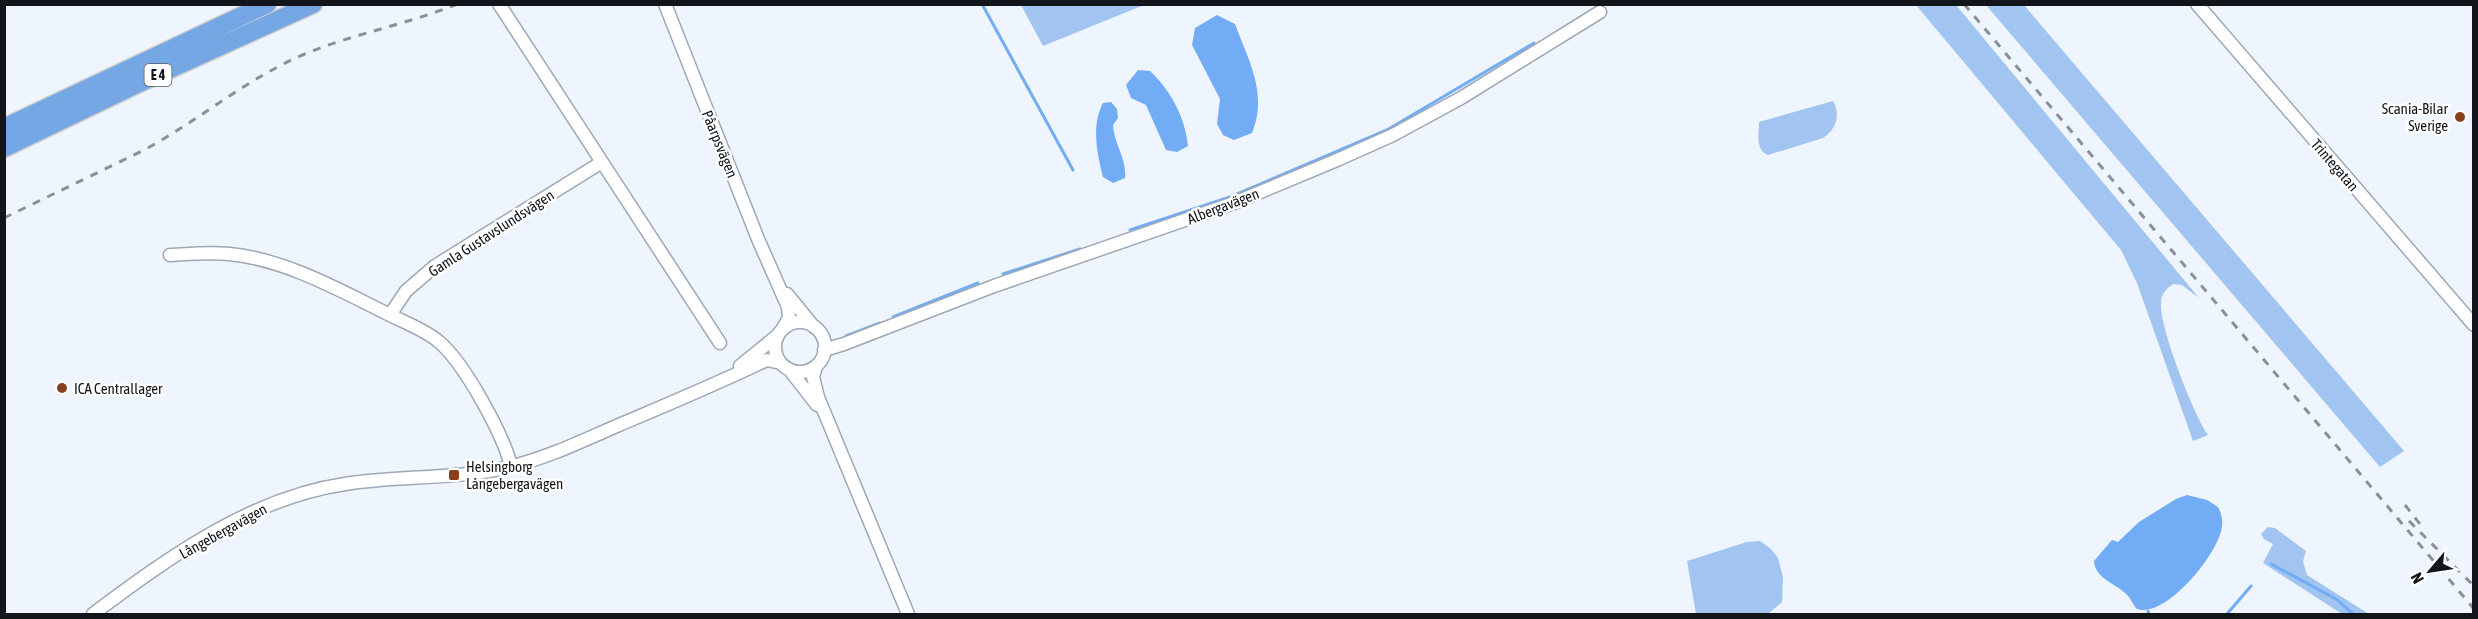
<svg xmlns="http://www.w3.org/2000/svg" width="2478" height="619" viewBox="0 0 2478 619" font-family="'Asap Condensed',sans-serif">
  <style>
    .forest { fill: #a1c4f0 }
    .water { fill: #72acf5 }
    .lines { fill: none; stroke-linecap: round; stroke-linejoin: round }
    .stream { stroke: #72acf5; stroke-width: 3 }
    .minor-casing { stroke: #9da8b7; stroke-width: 15 }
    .highway-casing { stroke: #d0d0d1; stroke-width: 21 }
    .minor { stroke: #fff; stroke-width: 12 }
    .highway { stroke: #76a7e5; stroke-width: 18 }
    .rail { stroke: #8a9097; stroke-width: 3; stroke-dasharray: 8 8; stroke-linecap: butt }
    .poi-dot { fill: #87401d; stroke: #fff; stroke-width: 2 }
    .labels { text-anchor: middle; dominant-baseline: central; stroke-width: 5; stroke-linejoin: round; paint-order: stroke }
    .shield { fill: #fff; stroke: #595c5f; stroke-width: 1.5 }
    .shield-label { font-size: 14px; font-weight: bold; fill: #12161b }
    .poi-label { font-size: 15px; fill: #12161b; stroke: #fff; text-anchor: start }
    .street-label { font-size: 15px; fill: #12161b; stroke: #fff }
  </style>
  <rect width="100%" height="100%" fill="#eef5fe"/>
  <!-- forest -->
  <path class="forest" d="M1021 5H1144L1043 46Z
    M1916 5H1956L2199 298 2182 285 2173 284C2166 289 2161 294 2161 303 2159 327 2194 415 2208 435L2193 441 2137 283 2121 250Z
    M1986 5H2024L2404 451 2380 467Z
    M1833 101C1841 115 1836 130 1823 138L1768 155C1755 150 1759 134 1759 122Z
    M2268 527 2275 528 2306 551 2303 561 2307 575 2369 614H2342L2263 563 2273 544 2264 539 2261 534Z
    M1760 541 1771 549 1778 558 1783 577 1782 602 1768 614H1696L1687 561 1747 542Z"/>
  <!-- water -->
  <path class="water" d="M1217 15 1235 24C1249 62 1268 93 1252 133L1234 140 1223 135 1217 124 1220 99 1192 45 1195 28Z
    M1138 70 1150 71C1171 91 1185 117 1188 146L1177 152 1166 150 1146 105 1131 98 1126 85Z
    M1111 102 1117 109 1118 118 1113 125C1114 144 1127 159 1125 178L1113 183 1103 177C1097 153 1091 126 1103 103Z
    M2187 495 2207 500 2218 507C2221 513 2223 519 2222 526 2220 552 2166 619 2137 609 2133 605 2132 601 2129 597 2119 584 2095 580 2094 561L2112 540 2118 542 2139 522 2176 499Z"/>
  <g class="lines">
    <!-- stream -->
    <path class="stream" d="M982 4 1073 170
      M1130 230 1230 197 1387 130 1534 43
      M1003 274 1080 249
      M893 317 978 283
      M846 336 880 323
      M2271 564 2336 599 2353 614
      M2148 611 2149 614
      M2227 614 2251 586"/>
    <!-- minor casing -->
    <g class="minor-casing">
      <path id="minor" d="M665 4 758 239 788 307 789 318 782 330
        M2197 4 2474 325
        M602 162 720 343
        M170 255C189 254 210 252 229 254 285 259 341 291 390 315 406 323 425 330 438 341 464 362 503 434 511 466
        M787 294 814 327
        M390 315 406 291 435 266 602 162 499 4
        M775 347a25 25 0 1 1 50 0a25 25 0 1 1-50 0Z
        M824 350 844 344 994 286 1234 203 1337 160 1393 135 1461 98 1600 12
        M740 366 778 335
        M816 366 813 377 818 397 908 614
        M789 369 817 405
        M93 614C168 558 250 498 345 484 401 475 458 480 513 466 549 457 584 440 619 425 666 405 714 385 760 363L767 360 781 363"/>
    </g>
    <!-- highway casing -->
    <g class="highway-casing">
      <path id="highway" d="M4 128 267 4
        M4 148 137 84 313 4"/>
    </g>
    <!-- minor -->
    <use href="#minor" class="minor"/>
    <!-- highway -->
    <use href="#highway" class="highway"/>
    <!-- rail -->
    <path class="rail" d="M1964 4 2474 609
      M4 218 146 149C199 120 244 81 300 56 351 34 406 25 457 4
      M2405 505 2420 524
      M2409 521 2474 586"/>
  </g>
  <!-- markers -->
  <g class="poi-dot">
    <circle cx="2460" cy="117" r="6"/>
    <circle cx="62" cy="388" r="6"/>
    <rect x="448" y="469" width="12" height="12" rx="3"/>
  </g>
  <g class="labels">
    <!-- shield labels -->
    <rect class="shield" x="144.5" y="64" width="27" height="22" rx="4.5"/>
    <g class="shield-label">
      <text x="158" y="75">E 4</text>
    </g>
    <!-- poi labels -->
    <g class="poi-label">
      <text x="2448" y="108" text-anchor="end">Scania-Bilar<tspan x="2448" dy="17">Sverige</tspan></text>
      <text x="74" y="388">ICA Centrallager</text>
      <text x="466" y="466">Helsingborg<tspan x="466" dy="17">Långebergavägen</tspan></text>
    </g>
    <!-- street labels -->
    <g class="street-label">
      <text transform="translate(720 144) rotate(68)">Påarpsvägen</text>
      <text transform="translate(2335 165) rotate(49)">Trintegatan</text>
      <text transform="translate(1223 206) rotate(-21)">Albergavägen</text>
      <text transform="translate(491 233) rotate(-33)">Gamla Gustavslundsvägen</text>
      <text transform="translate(223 531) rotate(-29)">Långebergavägen</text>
    </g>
  </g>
  <!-- border -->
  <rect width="2478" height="619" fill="none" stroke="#12161b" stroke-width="12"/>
  <!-- north arrow -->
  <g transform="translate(2430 571) rotate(241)" stroke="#ffffff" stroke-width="4.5" paint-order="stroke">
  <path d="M0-4.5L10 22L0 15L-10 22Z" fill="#12161b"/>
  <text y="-9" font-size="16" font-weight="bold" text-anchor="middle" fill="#12161b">N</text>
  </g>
</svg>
